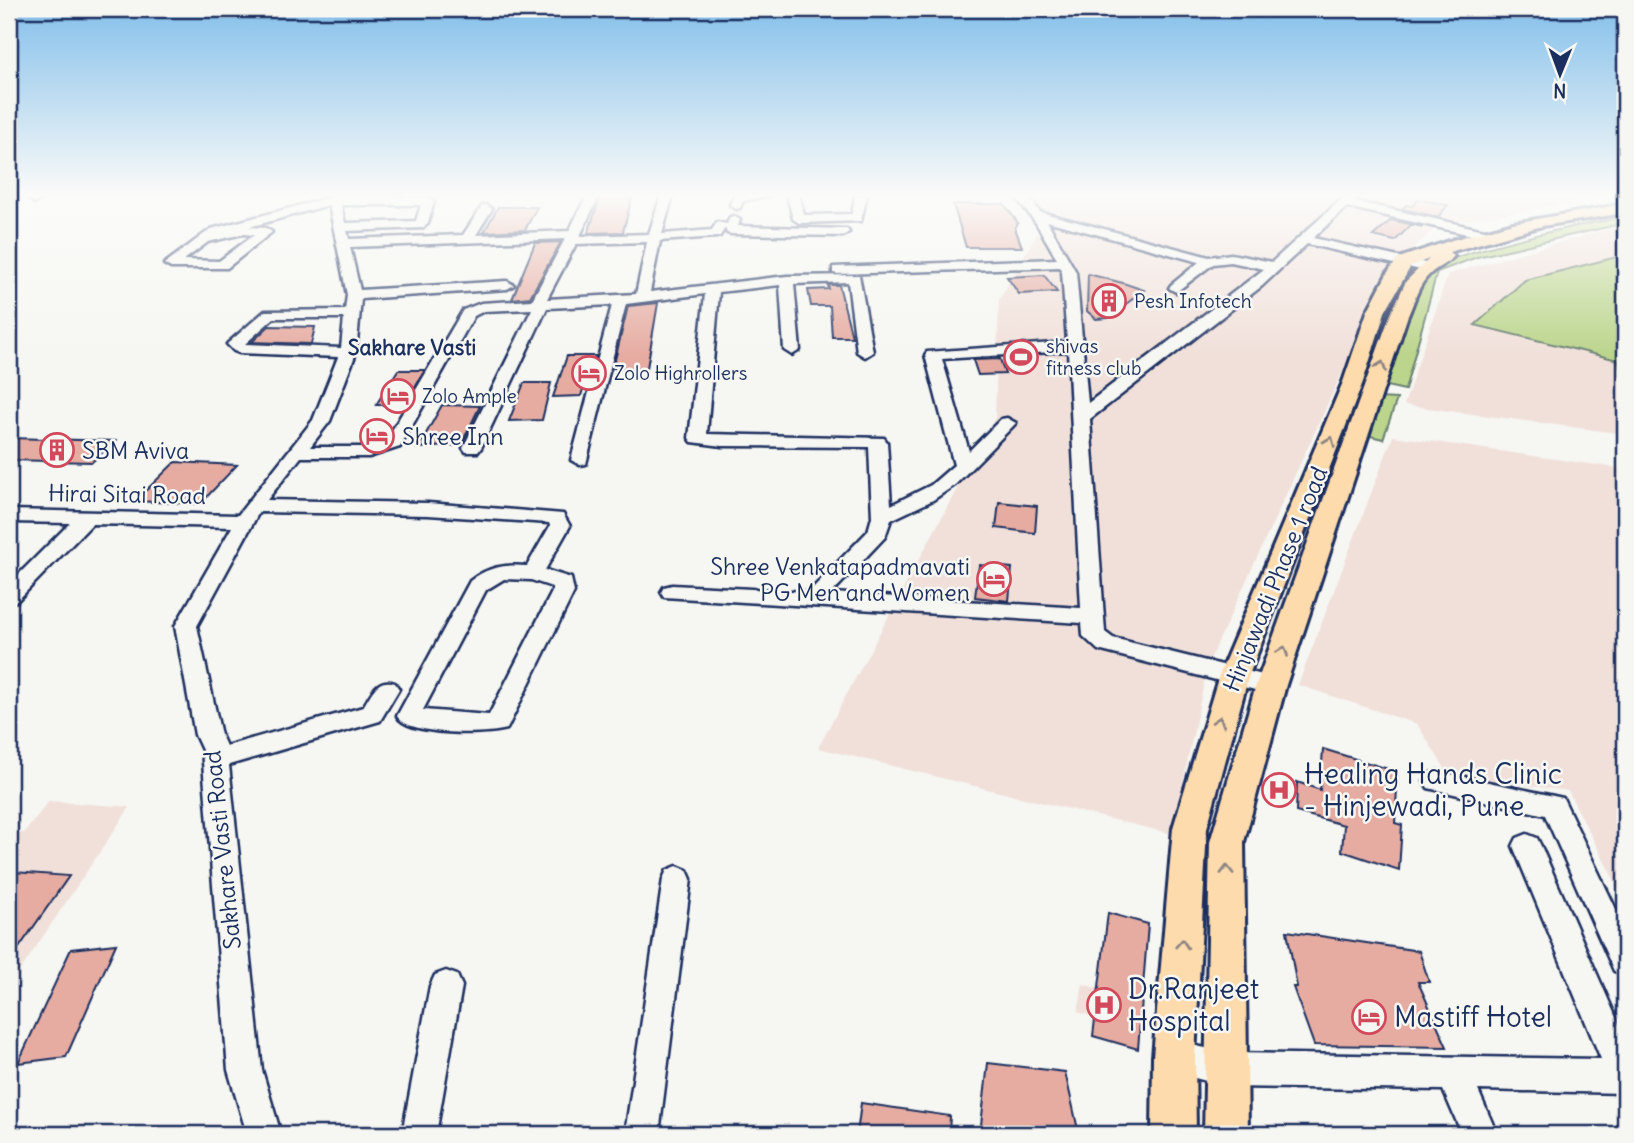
<svg xmlns="http://www.w3.org/2000/svg" width="1634" height="1143" viewBox="0 0 1634 1143" font-family="Delius,sans-serif">
  <style>
    .built { fill: #f1e0da }
    .green { fill: #bbd58c; stroke: #6b8275; stroke-width: 2 }
    .building { fill: #e6aca2; stroke: #1b2f5e; stroke-width: 2 }
    .lines { fill: none; stroke-linecap: round; stroke-linejoin: round }
    .minor-casing { stroke: #1b2f5e; stroke-width: 5 }
    .major-casing { stroke: #1b2f5e; stroke-width: 6 }
    .minor { fill: #f6f6f2; fill-rule: evenodd }
    .major { fill: #fedbac; fill-rule: evenodd }
    .oneway { stroke: #8c8585 }
    .labels { text-anchor: middle; dominant-baseline: central; stroke-width: 5; stroke-linejoin: round; paint-order: stroke }
    .far-poi-label { font-size: 19px; fill: #1b2f5e; stroke: #f6f6f2; text-anchor: start }
    .far-neighbourhood-label { font-size: 21px; font-weight: bold; fill: #1b2f5e; stroke: #f6f6f2 }
    .poi-label { font-size: 23px; fill: #1b2f5e; stroke: #f6f6f2; text-anchor: start }
    .street-label { font-size: 23px; fill: #1b2f5e; stroke: #f6f6f2 }
    .near-poi-label { font-size: 28px; fill: #1b2f5e; stroke: #f6f6f2; text-anchor: start }
  </style>
  <rect width="100%" height="100%" fill="#f6f6f2"/>
  <filter id="ink" filterUnits="userSpaceOnUse"><feTurbulence type="fractalNoise" baseFrequency=".0143" numOctaves="2"/><feDisplacementMap in="SourceGraphic" scale="14" xChannelSelector="R" yChannelSelector="G"/><feConvolveMatrix kernelMatrix="1 2 1 2 8 2 1 2 1" color-interpolation-filters="sRGB"/></filter>
  <g filter="url(#ink)">
    <!-- built -->
    <path class="built" d="M1013 195H1625L1439 224 1388 273 1208 664 1172 834 818 748 995 418 999 300 1040 228Z
      M1625 224V434L1404 405 1448 274Z
      M1393 436 1625 469V901L1568 791 1449 775 1417 724 1298 685Z
      M49 801 130 807 9 987V842L15 833H24Z
      M1083 984 1129 998 1125 1027 1078 1012Z"/>
    <!-- green -->
    <path class="green" d="M1625 218V223L1477 257 1437 272 1405 390 1382 385C1389 367 1420 278 1429 270 1446 254 1597 219 1625 218Z
      M1625 255V385L1618 360 1475 325 1525 280Z
      M1376 398 1397 399 1383 439 1362 434Z"/>
    <!-- building -->
    <path class="building" d="M601 195 632 197 623 232 588 233Z
      M1418 199 1427 201 1448 205 1438 217 1402 209 1406 205 1412 206Z
      M953 204H1004L1018 223 1015 228 1022 247H966Z
      M498 207H537L525 230 484 232Z
      M1391 220 1423 227 1412 224 1395 241 1373 236Z
      M561 242 530 297 512 299 535 243Z
      M1088 274 1123 283 1144 290 1108 318 1096 319 1087 311Z
      M1044 275 1057 292 1019 294 1007 277Z
      M828 285H839L852 337H832L830 306H811L808 290 829 289Z
      M658 303 647 368H613L628 306Z
      M269 326 315 327 311 344 252 342Z
      M567 356H596L590 379H586L581 396 553 397Z
      M1000 359 1005 374 978 375 973 360Z
      M398 370H425L404 405H376Z
      M524 383H551L542 420 509 421Z
      M442 405 480 406 461 445 418 448Z
      M9 438 115 441 92 462 9 460Z
      M175 462 237 465 200 504 135 501Z
      M999 502 1037 506 1035 533 996 528Z
      M979 565 1012 568 1009 601 975 597Z
      M1323 749 1398 772 1395 823 1402 825 1399 870 1342 851 1344 825 1296 812 1297 782 1320 790Z
      M14 872 69 876 9 962V879Z
      M1108 913 1148 924 1138 1049 1093 1036Z
      M1287 931 1419 951 1429 982H1418L1447 1047 1314 1045 1293 987H1297Z
      M116 944 66 1057 18 1063 71 949Z
      M988 1063 1065 1072 1079 1134H980Z
      M861 1103 950 1116 949 1134H857Z"/>
    <g class="lines">
      <!-- minor casing -->
      <g class="minor-casing">
        <path id="minor" d="M32 195H46L35 203 29 199Z
          M327 195 428 197 434 201 428 223 423 228 347 231 349 239 463 235 482 206 486 205 492 209 476 235 569 231 587 195H599L580 236 649 234 661 195H673L662 234 712 230 717 222 727 224 730 217 734 216 740 220 738 226 847 229 849 232 843 236 731 234 727 233 725 228 720 236 716 237 660 241 650 292 787 276 859 275 873 352 865 357 857 352 848 282 794 284 800 350 792 355 784 350 780 285 719 292 707 434 884 438 887 442 891 505 931 485 954 465 925 355 927 352 1067 342 1062 272 1060 267 838 274 833 273V267L1057 259 1036 223 1014 195H1027L1040 212 1209 257 1231 254 1272 262 1346 195H1359L1353 201 1489 231 1495 235 1489 239 1347 207 1313 238 1430 264V270L1425 271 1307 244 1262 286 1090 419 1105 632 1113 638 1279 679 1283 685 1279 691 1271 694 1098 650 1083 636 1082 623 664 597 661 592 664 587 672 585 809 592 868 531 872 517 869 447 722 446 692 442 689 438 705 294 626 304 586 464 580 465 571 460 612 305 547 308 481 448 478 452H466L463 448 532 309 484 311 474 316 400 447 369 457H301L267 500 428 503 563 514 570 526 545 570 571 578 574 592 507 729C486 735 408 736 397 716L470 581C487 567 505 564 527 566L550 526 549 523 428 515 259 512 197 626 221 735 226 746 363 707C372 693 377 677 395 683L399 689 380 721 229 765 262 1070 281 1134H247L228 1070 202 750 195 735 175 626 232 527 92 524 17 601 9 603V584L70 523 9 522V510L238 515 313 420 338 357 239 353 234 351 227 344 265 311 345 310 347 295 329 205 249 227 266 228 272 232 227 268H171L164 264 211 229 328 198ZM341 205H421L416 221 345 223ZM1047 221 1199 262 1171 285 1169 288 1176 292 1213 264 1231 262 1264 269 1088 403 1076 272ZM243 234 254 235 219 261 184 260 208 242ZM565 239 532 300 481 303 463 310 387 439 367 447H310L330 421 356 353 361 299 507 289 514 285 507 281 360 290 350 247ZM647 242 636 294 547 299 576 244ZM274 318H344L341 348 245 344ZM1068 351 1081 608 832 593 885 537 891 520 933 500 955 485 1016 423 1007 418 1001 419 969 451 942 359ZM504 579 531 580 552 587V592L489 715 423 710 486 590Z
          M770 195 743 201 740 208 736 209 730 205 734 195Z
          M787 195H799L804 215 852 214 855 195H867L861 221 799 223 793 219Z
          M1437 771 1563 798 1625 928V975L1614 971 1545 815 1428 788 1424 781 1428 774Z
          M1527 834 1537 838 1541 846 1625 1038V1093L1478 1090 1497 1134H1462L1443 1090 1228 1087 1162 1069 1158 1057 1162 1045 1174 1041 1228 1053 1601 1059 1513 846 1517 838Z
          M677 866 687 870 691 879 659 1134H625L663 879 667 870Z
          M446 971 457 975 462 986 436 1134H402L430 986 435 975Z"/>
      </g>
      <!-- major casing -->
      <g class="major-casing">
        <path id="major" d="M1625 204V213L1542 226 1449 252 1454 256C1448 263 1439 266 1431 273 1418 284 1414 303 1407 318L1286 685 1244 842 1248 1134H1204L1210 842 1256 685 1389 318 1406 281 1429 259 1411 266 1385 312 1363 382 1249 675 1207 828 1195 1057 1196 1134H1152L1153 1057 1173 828 1219 675 1343 382 1367 312 1388 272 1399 258 1452 240 1513 223Z"/>
      </g>
      <!-- minor -->
      <use href="#minor" class="minor"/>
      <!-- major -->
      <use href="#major" class="major"/>
    </g>
    <!-- one-way arrows -->
    <defs><path id="oneway-chevron" d="M-2-3.5L2.5 0L-2 3.5" fill="none" stroke-width="1.6" stroke-linecap="round" stroke-linejoin="round" transform="scale(1.75)"/></defs>
    <g class="oneway">
      <use href="#oneway-chevron" transform="translate(1381 366) rotate(-70)"/>
      <use href="#oneway-chevron" transform="translate(1330 441) rotate(-68)"/>
      <use href="#oneway-chevron" transform="translate(1283 651) rotate(-71)"/>
      <use href="#oneway-chevron" transform="translate(1219 721) rotate(-72)"/>
      <use href="#oneway-chevron" transform="translate(1227 870) rotate(-90)"/>
      <use href="#oneway-chevron" transform="translate(1182 944) rotate(-86)"/>
    </g>
  </g>
  <!-- sky -->
  <linearGradient id="sky" x2="0" y2="1"><stop stop-color="#83bfea"/><stop offset="0.55" stop-color="#fbfbf9"/><stop offset="1" stop-color="#fbfbf9" stop-opacity="0"/></linearGradient>
  <rect width="1634" height="355" fill="url(#sky)"/>
  <!-- icons -->
  <defs>
    <g id="building-ring" transform="scale(1.75)"><circle r="9.5" fill="#f6f6f2" stroke="#d1495b" stroke-width="1.5"/><path d="M-4-6H4V6H1V3H-1V6H-4ZM-2.5-4.3h1.7v1.8h-1.7ZM.8-4.3h1.7v1.8H.8ZM-2.5-1h1.7V.8h-1.7ZM.8-1h1.7V.8H.8Z" fill="#d1495b"/></g>
    <g id="stadium-ring" transform="scale(1.75)"><circle r="9.5" fill="#f6f6f2" stroke="#d1495b" stroke-width="1.5"/><path d="M0-5a6.5 5 0 1 0 0 10a6.5 5 0 1 0 0-10ZM-3.5-1.8h7v3.6h-7Z" fill="#d1495b"/></g>
    <g id="hotel-ring" transform="scale(1.75)"><circle r="9.5" fill="#f6f6f2" stroke="#d1495b" stroke-width="1.5"/><path d="M-6-4.5h1.5V1H6V5H4.5V3h-9V5H-6ZM-4 0a1.8 1.8 0 1 1 3.6 0ZM.5 0V-2.5h3Q6-2.5 6 0Z" fill="#d1495b"/></g>
    <g id="hospital-ring" transform="scale(1.75)"><circle r="9.5" fill="#f6f6f2" stroke="#d1495b" stroke-width="1.5"/><path d="M-5-5h3v3.5h4V-5h3V5h-3V1.5h-4V5h-3Z" fill="#d1495b"/></g>
  </defs>
  <g fill-rule="evenodd">
    <use href="#building-ring" x="1109" y="301"/>
    <use href="#stadium-ring" x="1021" y="357"/>
    <use href="#hotel-ring" x="589" y="373"/>
    <use href="#hotel-ring" x="398" y="396"/>
    <use href="#hotel-ring" x="377" y="436"/>
    <use href="#building-ring" x="57" y="450"/>
    <use href="#hotel-ring" x="994" y="579"/>
    <use href="#hospital-ring" x="1279" y="790"/>
    <use href="#hospital-ring" x="1104" y="1005"/>
    <use href="#hotel-ring" x="1369" y="1017"/>
  </g>
  <g class="labels">
    <!-- far-poi labels -->
    <g class="far-poi-label">
      <text x="1134" y="301">Pesh Infotech</text>
      <text x="1046" y="346">shivas<tspan x="1046" dy="22">fitness club</tspan></text>
      <text x="614" y="373">Zolo Highrollers</text>
      <text x="422" y="396">Zolo Ample</text>
    </g>
    <!-- far-neighbourhood labels -->
    <g class="far-neighbourhood-label">
      <text x="412" y="347">Sakhare Vasti</text>
    </g>
    <!-- poi labels -->
    <g class="poi-label">
      <text x="402" y="436">Shree Inn</text>
      <text x="82" y="450">SBM Aviva</text>
      <text x="970" y="566" text-anchor="end">Shree Venkatapadmavati<tspan x="970" dy="26">PG Men and Women</tspan></text>
    </g>
    <!-- street labels -->
    <g class="street-label">
      <text transform="translate(127 494) rotate(1)">Hirai Sitai Road</text>
      <text transform="translate(1275 579) rotate(-68)">Hinjawadi Phase 1 road</text>
      <text transform="translate(222 850) rotate(-96)">Sakhare Vasti Road</text>
    </g>
    <!-- near-poi labels -->
    <g class="near-poi-label">
      <text x="1304" y="774">Healing Hands Clinic<tspan x="1304" dy="32">- Hinjewadi, Pune</tspan></text>
      <text x="1128" y="989">Dr.Ranjeet<tspan x="1128" dy="32">Hospital</tspan></text>
      <text x="1394" y="1017">Mastiff Hotel</text>
    </g>
  </g>
  <!-- margin -->
  <rect width="1634" height="1143" fill="none" stroke="#f6f6f2" stroke-width="35"/>
  <rect x="18" y="18" width="1599" height="1108" fill="none" stroke="#1b2f5e" stroke-width="2.5" filter="url(#ink)"/>
  <!-- north arrow -->
  <g transform="translate(1560 74) rotate(181)" stroke="#f6f6f2" stroke-width="5" paint-order="stroke">
  <path d="M0-5L12 26L0 18L-12 26Z" fill="#1b2f5e"/>
  <text y="-10" font-size="19" font-weight="bold" text-anchor="middle" fill="#1b2f5e">N</text>
  </g>
</svg>
